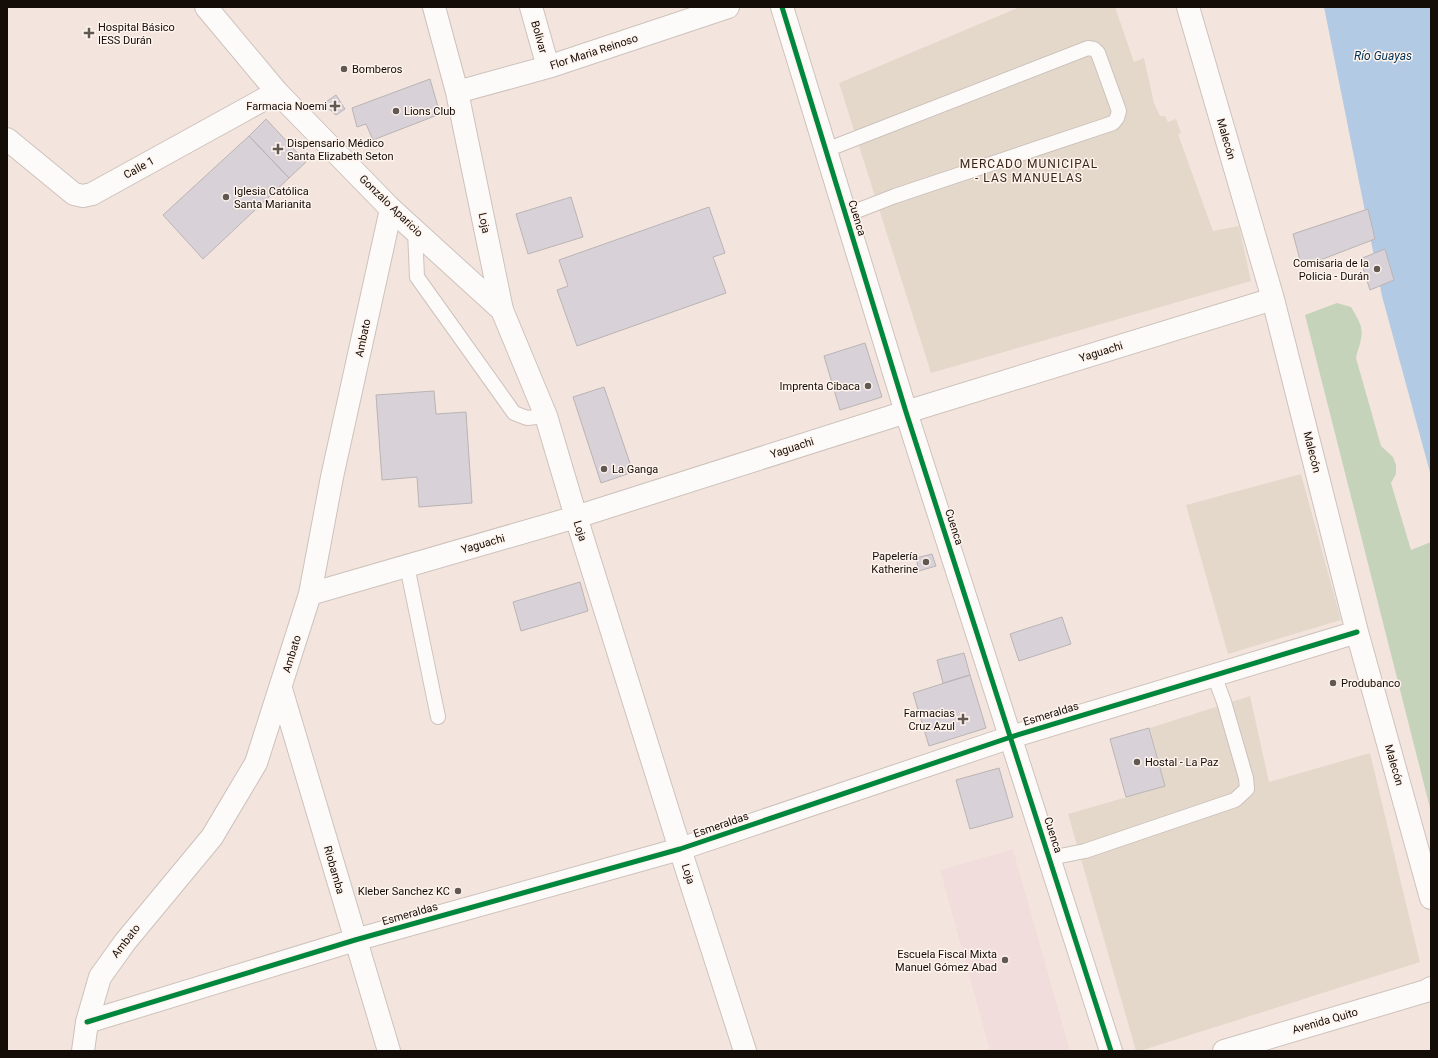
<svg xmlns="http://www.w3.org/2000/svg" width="1438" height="1058" viewBox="0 0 1438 1058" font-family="Roboto,sans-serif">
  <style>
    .commercial { fill: #e4d8ca }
    .education { fill: #f2dddd }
    .green { fill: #c5d3ba }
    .water { fill: #b3cae4 }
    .building { fill: #d8d1d7; stroke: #bab4b5 }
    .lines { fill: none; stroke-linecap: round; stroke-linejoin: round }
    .service-casing { stroke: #cdc2bc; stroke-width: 16 }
    .minor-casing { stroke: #cdc2bc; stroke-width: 24 }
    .tertiary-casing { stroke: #cdc2bc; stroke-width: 24 }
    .service { stroke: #fdfbfa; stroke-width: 14 }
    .minor { stroke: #fdfbfa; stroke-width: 22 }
    .tertiary { stroke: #fdfbfa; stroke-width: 22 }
    .cycleway-casing { stroke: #fef4ed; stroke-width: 8 }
    .cycleway { stroke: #00873e; stroke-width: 5 }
    .poi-dot { fill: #625852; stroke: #fef4ed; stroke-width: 1.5 }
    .labels { text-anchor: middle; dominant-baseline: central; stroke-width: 3; stroke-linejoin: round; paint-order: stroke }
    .poi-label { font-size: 11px; fill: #140c07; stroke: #fef4ed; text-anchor: start }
    .street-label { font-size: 11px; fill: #140c07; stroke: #fef4ed }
    .water-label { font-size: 12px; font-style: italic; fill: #023156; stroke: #fef4ed }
    .neighbourhood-label { font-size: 12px; letter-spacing: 1px; fill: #39261a; stroke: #fef4ed }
  </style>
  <rect width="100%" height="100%" fill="#f3e5dd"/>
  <!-- commercial -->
  <path class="commercial" d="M1020 7H1115L1134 62 1144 58 1154 103 1160 116H1165L1168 122 1176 119 1181 133 1178 134 1213 231 1239 226 1251 281 931 373 839 83Z
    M1301 474 1341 620 1228 654 1186 505Z
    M1250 696 1269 782 1370 753 1420 962 1140 1051H1136L1068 814 1165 786 1150 728Z"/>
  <!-- education -->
  <path class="education" d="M1013 849 1070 1051H990L940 870Z"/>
  <!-- green -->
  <path class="green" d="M1337 303 1351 307C1357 318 1364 326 1361 339 1360 346 1357 351 1356 358L1381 446 1393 457 1396 465V474L1391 483 1411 550 1431 542V812L1305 315Z"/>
  <!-- water -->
  <path class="water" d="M1324 7H1431V476L1382 296Z"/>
  <!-- building -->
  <path class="building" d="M430 79 440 114 373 140 366 124 357 127 352 108Z
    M336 95 345 109 336 115 323 104Z
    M266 119 306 162 289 178 249 136Z
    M249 136 289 178 203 259 163 215Z
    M571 197 583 237 528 254 516 214Z
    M709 207 725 253 713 257 726 293 577 346 557 290 568 286 559 260Z
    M1368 209 1375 239 1302 267 1293 234Z
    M1385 249 1394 280 1370 290 1360 259Z
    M865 343 882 397 840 410 824 356Z
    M604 387 633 472 601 483 573 397Z
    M434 391 436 414 466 412 472 503 419 507 417 477 382 480 376 395Z
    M932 554 936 566 919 571 916 558Z
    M580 582 588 611 521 631 513 602Z
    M1062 617 1071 644 1019 661 1010 634Z
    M964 653 970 675 943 683 937 660Z
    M970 675 986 728 929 746 913 693Z
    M1149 728 1165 786 1126 797 1110 739Z
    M999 768 1013 817 970 829 956 780Z"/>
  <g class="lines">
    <!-- service casing -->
    <g class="service-casing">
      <path id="service" d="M826 150 1088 48 1094 49 1098 53 1119 111 1117 118 1113 123 895 196 846 215
        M415 231 417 277 514 413 527 418 546 416
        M407 566 438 717
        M1050 858 1085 851 1235 800 1247 789 1246 778 1224 702 1214 675"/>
    </g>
    <!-- minor casing -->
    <g class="minor-casing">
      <path id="minor" d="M434 7 457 92 502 310
        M531 7 548 67
        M1188 7 1273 299 1357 632 1431 898
        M457 92 548 67 728 7
        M7 139 74 194 83 196 92 194 277 92
        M310 594 576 517 906 412 1273 299
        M281 689 389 1051
        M87 1022 355 940 680 849 1011 737 1357 632
        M83 1051 87 1022 100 977 125 942 212 837 256 763 310 594 332 477 391 209
        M1224 1051 1426 991 1431 988"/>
    </g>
    <!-- tertiary casing -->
    <g class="tertiary-casing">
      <path id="tertiary" d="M206 7 277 92 391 209 502 310 546 416 576 517 680 849 745 1051
        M782 7 906 412 1111 1051"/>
    </g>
    <!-- service -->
    <use href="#service" class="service"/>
    <!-- minor -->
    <use href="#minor" class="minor"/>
    <!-- tertiary -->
    <use href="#tertiary" class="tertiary"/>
    <!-- cycleway casing -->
    <g class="cycleway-casing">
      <path id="cycleway" d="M782 7 906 412 1111 1051
        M87 1022 355 940 680 849 1011 737 1357 632"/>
    </g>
    <!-- cycleway -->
    <use href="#cycleway" class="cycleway"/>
  </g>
  <!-- markers -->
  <g class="poi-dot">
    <path d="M87 27h4v4h4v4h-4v4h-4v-4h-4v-4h4z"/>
    <circle cx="344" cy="69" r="4"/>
    <path d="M333 100h4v4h4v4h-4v4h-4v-4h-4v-4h4z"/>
    <circle cx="396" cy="111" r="4"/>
    <path d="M276 143h4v4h4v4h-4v4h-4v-4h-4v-4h4z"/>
    <circle cx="226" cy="197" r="4"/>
    <circle cx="1377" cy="269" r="4"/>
    <circle cx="868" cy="386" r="4"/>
    <circle cx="604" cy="469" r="4"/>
    <circle cx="926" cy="562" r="4"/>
    <circle cx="1333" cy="683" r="4"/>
    <path d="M961 713h4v4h4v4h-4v4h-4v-4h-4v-4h4z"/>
    <circle cx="1137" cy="762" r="4"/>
    <circle cx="458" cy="891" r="4"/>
    <circle cx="1005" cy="960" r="4"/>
  </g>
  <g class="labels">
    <!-- poi labels -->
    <g class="poi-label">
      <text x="98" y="27">Hospital Básico<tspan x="98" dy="13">IESS Durán</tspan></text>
      <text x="352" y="69">Bomberos</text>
      <text x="327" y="106" text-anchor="end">Farmacia Noemi</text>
      <text x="404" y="111">Lions Club</text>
      <text x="287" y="143">Dispensario Médico<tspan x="287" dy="13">Santa Elizabeth Seton</tspan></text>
      <text x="234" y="191">Iglesia Católica<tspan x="234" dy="13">Santa Marianita</tspan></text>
      <text x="1369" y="263" text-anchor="end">Comisaria de la<tspan x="1369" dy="13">Policia - Durán</tspan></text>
      <text x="860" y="386" text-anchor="end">Imprenta Cibaca</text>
      <text x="612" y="469">La Ganga</text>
      <text x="918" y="556" text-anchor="end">Papelería<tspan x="918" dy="13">Katherine</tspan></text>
      <text x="1341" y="683">Produbanco</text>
      <text x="955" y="713" text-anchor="end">Farmacias<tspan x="955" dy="13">Cruz Azul</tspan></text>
      <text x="1145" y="762">Hostal - La Paz</text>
      <text x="450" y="891" text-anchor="end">Kleber Sanchez KC</text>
      <text x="997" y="954" text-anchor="end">Escuela Fiscal Mixta<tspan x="997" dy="13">Manuel Gómez Abad</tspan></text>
    </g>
    <!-- street labels -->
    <g class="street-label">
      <text transform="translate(539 37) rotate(74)">Bolivar</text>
      <text transform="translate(594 52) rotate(-18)">Flor Maria Reinoso</text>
      <text transform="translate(1226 139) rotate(74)">Malecón</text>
      <text transform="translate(139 168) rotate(-29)">Calle 1</text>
      <text transform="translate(391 206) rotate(44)">Gonzalo Aparicio</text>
      <text transform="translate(857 218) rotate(73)">Cuenca</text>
      <text transform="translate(484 223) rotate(78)">Loja</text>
      <text transform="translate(363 338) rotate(-78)">Ambato</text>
      <text transform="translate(1101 352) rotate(-17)">Yaguachi</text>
      <text transform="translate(792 448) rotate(-18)">Yaguachi</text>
      <text transform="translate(1312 452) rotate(76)">Malecón</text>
      <text transform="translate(954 527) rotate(72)">Cuenca</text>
      <text transform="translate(580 531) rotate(73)">Loja</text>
      <text transform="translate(483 544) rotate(-16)">Yaguachi</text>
      <text transform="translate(292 654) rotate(-73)">Ambato</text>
      <text transform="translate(1051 714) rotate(-17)">Esmeraldas</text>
      <text transform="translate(1394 765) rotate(74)">Malecón</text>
      <text transform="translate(721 825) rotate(-19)">Esmeraldas</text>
      <text transform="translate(1053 835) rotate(72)">Cuenca</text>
      <text transform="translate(334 870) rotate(74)">Riobamba</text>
      <text transform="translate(688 874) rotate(72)">Loja</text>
      <text transform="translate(410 914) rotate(-16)">Esmeraldas</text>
      <text transform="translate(126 941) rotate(-52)">Ambato</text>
      <text transform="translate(1325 1021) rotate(-16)">Avenida Quito</text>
    </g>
    <!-- water labels -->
    <g class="water-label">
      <text x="1383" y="56">Río Guayas</text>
    </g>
    <!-- neighbourhood labels -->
    <g class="neighbourhood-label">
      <text x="1029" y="164">MERCADO MUNICIPAL<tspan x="1029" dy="14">- LAS MANUELAS</tspan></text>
    </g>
  </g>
  <!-- border -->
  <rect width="1438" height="1058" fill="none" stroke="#140c07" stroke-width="16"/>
</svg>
